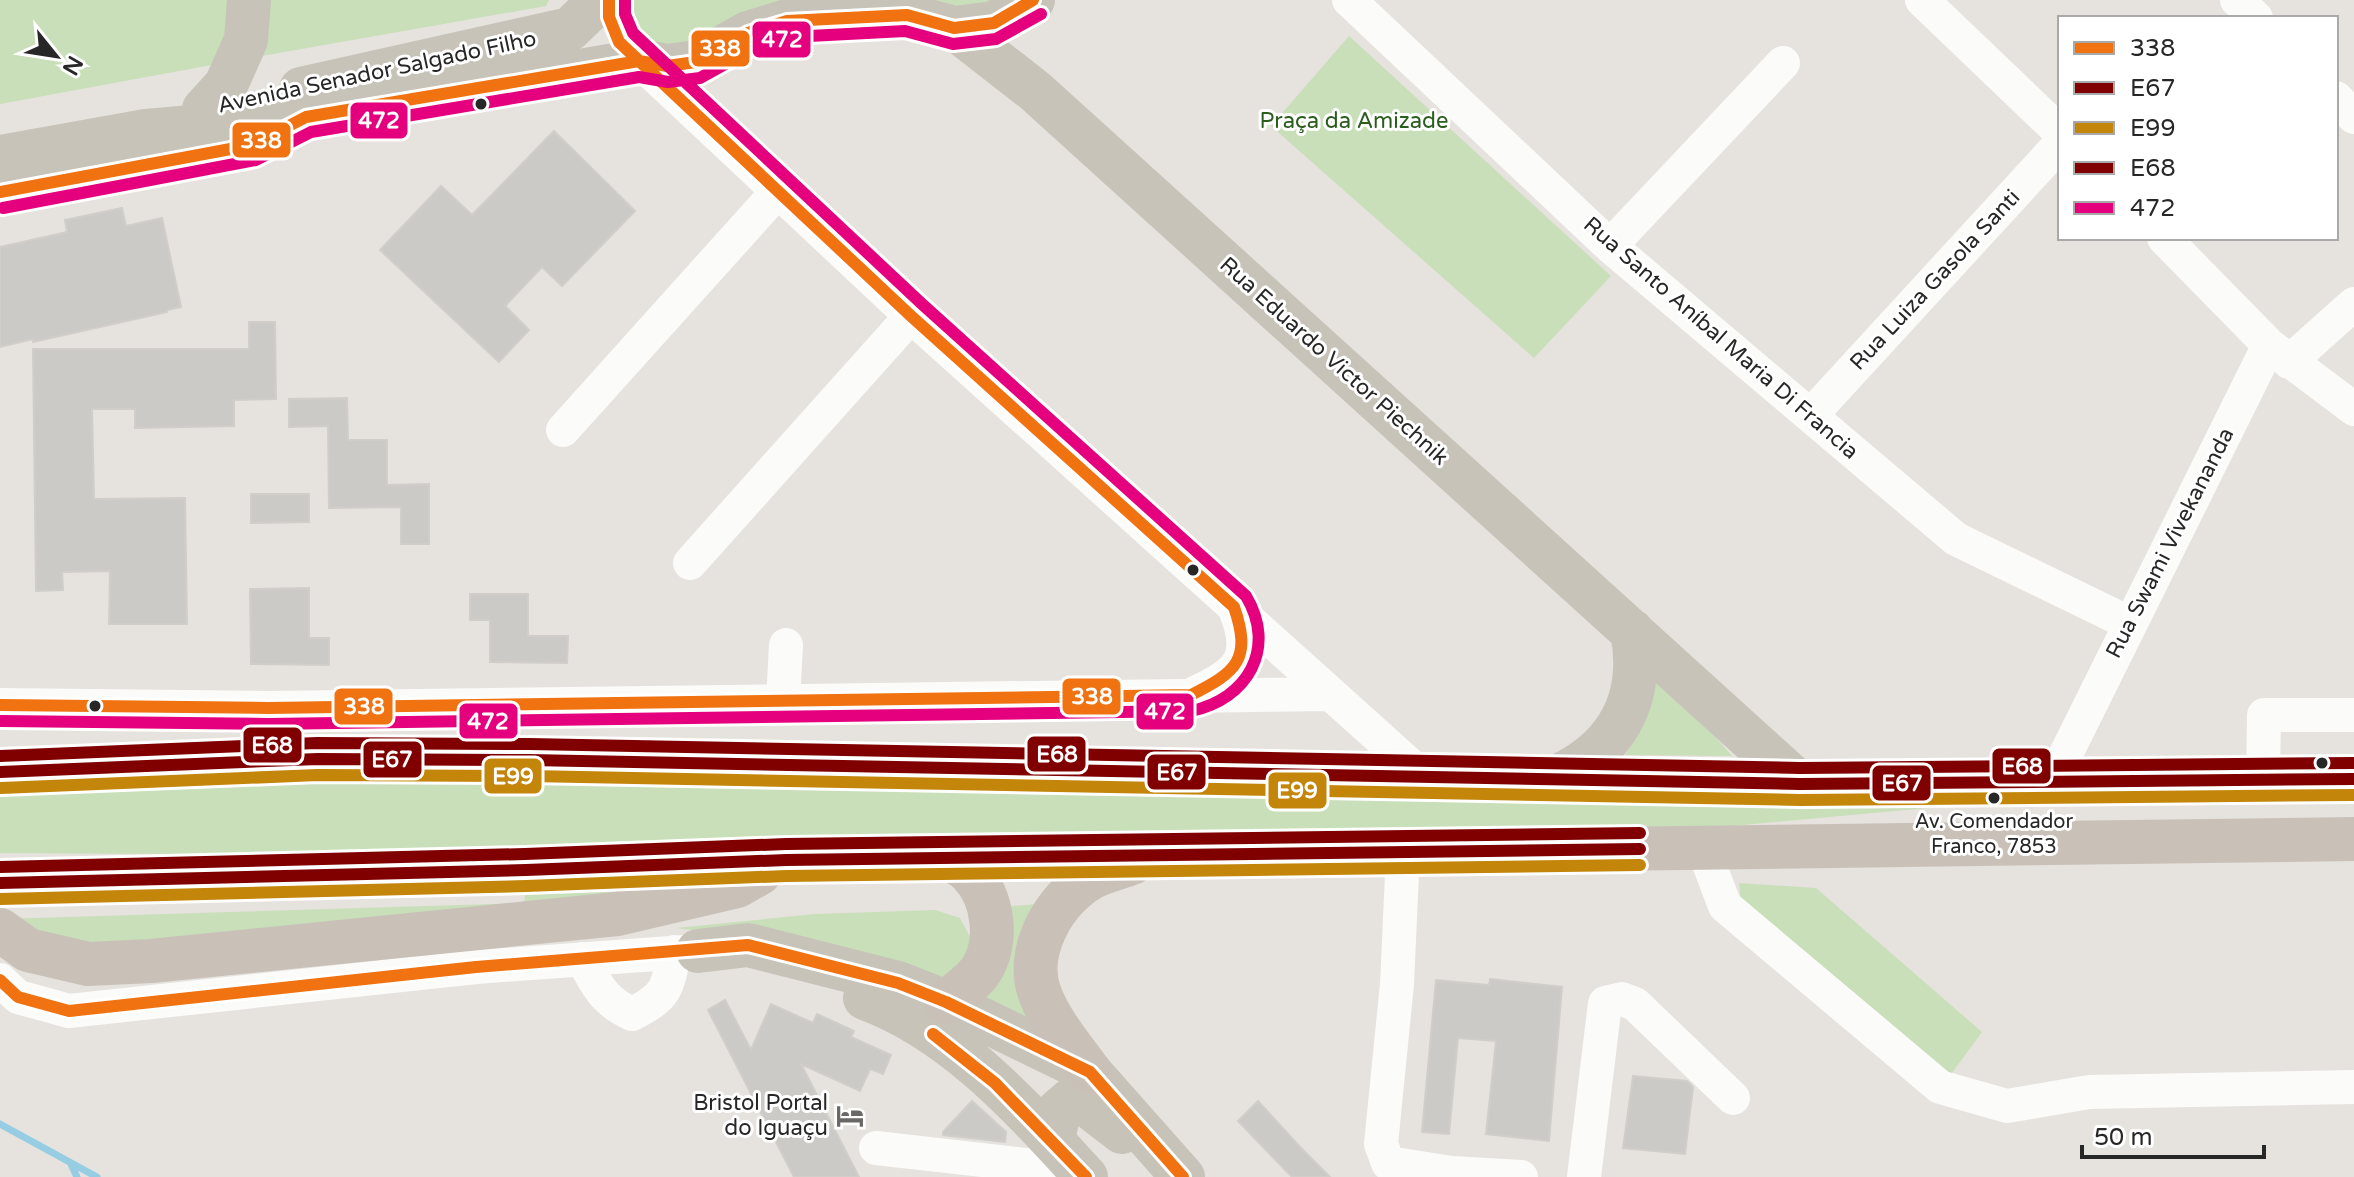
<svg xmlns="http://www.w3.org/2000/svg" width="2354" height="1177" viewBox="0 0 2354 1177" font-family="'Varela Round',sans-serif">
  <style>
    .green { fill: #c8dfb9 }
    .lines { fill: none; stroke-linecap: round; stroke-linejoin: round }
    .stream { stroke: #96cde2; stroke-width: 7 }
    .building { fill: #cccac7; stroke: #d1ceca; stroke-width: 2 }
    .minor { stroke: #fbfbfa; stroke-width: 34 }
    .major { stroke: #c7c3b9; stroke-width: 44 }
    .highway { stroke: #c9c1b8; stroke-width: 44 }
    .bus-1-casing { stroke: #fff; stroke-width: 18 }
    .bus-2-casing { stroke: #fff; stroke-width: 18 }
    .bus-3-casing { stroke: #fff; stroke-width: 18 }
    .bus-4-casing { stroke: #fff; stroke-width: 18 }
    .bus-5-casing { stroke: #fff; stroke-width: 18 }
    .bus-1 { stroke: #f17210; stroke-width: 12 }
    .bus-2 { stroke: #800000; stroke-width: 12 }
    .bus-3 { stroke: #c3860a; stroke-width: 12 }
    .bus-4 { stroke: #800000; stroke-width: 12 }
    .bus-5 { stroke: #e5007d; stroke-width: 12 }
    .bus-dot { fill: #272727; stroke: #fff; stroke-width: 3 }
    .labels { text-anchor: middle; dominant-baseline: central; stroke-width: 6; stroke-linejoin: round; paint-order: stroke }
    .bus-label { font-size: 20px; fill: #272727; stroke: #fff }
    .street-label { font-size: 22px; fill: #272727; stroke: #fff }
    .park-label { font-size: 22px; fill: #2a5d1e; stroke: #fff }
    .poi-label { font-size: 22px; fill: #272727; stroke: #fff; text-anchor: end }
    .line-badge { stroke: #fff; stroke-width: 3 }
    .badge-label { font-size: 22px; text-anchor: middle; font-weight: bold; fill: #fff }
  </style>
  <rect width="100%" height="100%" fill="#e6e2de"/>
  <!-- green -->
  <path class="green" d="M0 0H234L217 64 0 104Z
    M266 0H549L546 6 256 57Z
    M632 0H996L994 4 693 43 645 47C633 32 627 19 632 0Z
    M1349 36 1611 276 1534 358 1271 126Z
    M1651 678 1670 684 1732 756 1625 755 1636 737Z
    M316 773 2025 799 1710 828 533 856 0 853V789Z
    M1739 883 1816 888 1982 1032 1946 1081 1741 900Z
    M660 884 665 892 107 953 2 919 524 903 526 889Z
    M1049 903 1045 1032 965 1004 1000 907Z
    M935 910 960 918 972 941 965 966 942 979 825 946 676 928 815 914Z"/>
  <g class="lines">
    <!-- stream -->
    <path class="stream" d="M0 1124 97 1177
      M71 1164 77 1177"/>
  </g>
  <!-- building -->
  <path class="building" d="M554 131 635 211 562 286 542 267 505 306 529 330 499 362 380 250 441 186 472 215Z
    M122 208 126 226 162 218 181 307 167 310V312L33 342V339L0 347V247L67 232 65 220Z
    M249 322H275L276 399 234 400V426L135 428V409H92L94 499 185 498 187 624H109L110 571 62 572 63 590 36 591 33 349H249Z
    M347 398 348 440H387V485L429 484V544H401V507L329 508 328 426 289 427V399Z
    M251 494H309V522L251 523Z
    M309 588V638H329V665L251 664 250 589Z
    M470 594H528V636H568L567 663 490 662V620H470Z
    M1490 979 1562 987 1549 1141 1486 1134 1496 1041 1458 1038 1449 1134 1422 1132 1436 980 1489 985Z
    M725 1000 751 1050 771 1004 813 1023 817 1014 854 1031 851 1037 891 1055 883 1074 870 1069 860 1091 801 1064 859 1177H794L708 1010Z
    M1633 1076 1687 1081 1693 1087 1685 1154 1623 1148Z
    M972 1101 1006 1132 1005 1142 943 1135V1132Z
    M1258 1101 1301 1148 1330 1177H1292L1238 1121Z"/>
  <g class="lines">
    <!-- minor -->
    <path class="minor" d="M1349 0 1610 246 1956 539 2129 623
      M1922 0 2060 132
      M2237 0 2256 18
      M639 61 911 316 1331 694
      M2336 98 2354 117
      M1610 246 1783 63
      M2269 345 2354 409
      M2289 362 2354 304
      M1811 415 2060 144
      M563 430 778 191
      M690 563 911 316
      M1195 693C1241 672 1255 657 1234 607
      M783 701 786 645
      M0 705 268 708 1331 694 1422 776
      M2263 780 2264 715H2354
      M2052 782 2269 345 2164 238
      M1703 848 1725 906 1940 1087 2007 1106 2089 1092 2354 1087
      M1403 852 1397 984 1381 1144 1388 1163 1452 1173 1521 1177
      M582 959C598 986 602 1000 632 1014 666 997 668 989 674 952
      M0 980 18 997 69 1011 476 967 698 951
      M876 1148 1080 1171
      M1584 1177 1605 1003 1622 999 1635 1004 1733 1098"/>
    <!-- major -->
    <path class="major" d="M954 28 1035 91 1800 784
      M301 89 570 29 600 0
      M204 109 226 85 246 40 249 0
      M0 157 146 131 306 117 639 61 667 66 696 62 748 33 787 21 907 15 954 28 994 23 1033 0
      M0 192 226 150
      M1547 781C1614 754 1646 703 1632 631
      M698 951 748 945 898 983 946 1002 1090 1072 1183 1177
      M865 998C955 1031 1022 1108 1086 1177
      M1053 1141 1059 1110 1072 1099 1087 1105 1122 1132"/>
    <!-- highway -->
    <path class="highway" d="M0 772 318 759 529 760 938 769 1422 776 1547 781 1800 784 2354 779
      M0 883 526 870 786 860 2354 839
      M0 930 28 950 88 964 151 961 617 914 737 886 760 873
      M946 1002C958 993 970 984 979 973 1000 945 994 897 970 873 965 867 955 863 949 858
      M1090 1072C1072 1047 1051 1023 1040 994 1024 952 1054 899 1091 878 1104 871 1119 868 1132 863"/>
    <!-- bus-1 casing -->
    <g class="bus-1-casing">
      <path id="bus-1" d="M0 192 252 145 306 117 639 61 667 66 696 62 748 33 787 21 907 15 954 28 994 23 1033 0
        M0 705 268 708 1191 695C1237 672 1252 659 1234 607L911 316 619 42 609 17V0
        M0 980 18 997 69 1011 476 967 748 945 898 983 946 1002 1090 1072 1183 1177
        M933 1034 995 1083 1086 1177"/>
    </g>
    <!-- bus-2 casing -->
    <g class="bus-2-casing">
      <path id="bus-2" d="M0 772 318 759 529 760 1800 784 2354 779
        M0 883 526 870 786 860 1640 849"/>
    </g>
    <!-- bus-3 casing -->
    <g class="bus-3-casing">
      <path id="bus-3" d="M1 788 318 775 529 776 1800 800 2354 795
        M0 899 526 886 786 876 1640 865"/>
    </g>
    <!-- bus-4 casing -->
    <g class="bus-4-casing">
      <path id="bus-4" d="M0 756 317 743 529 744 1800 768 2354 763
        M0 867 525 854 786 844 1640 833"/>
    </g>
    <!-- bus-5 casing -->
    <g class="bus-5-casing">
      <path id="bus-5" d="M3 208 256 160 311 132 639 77 668 82 700 78 754 48 790 37 905 31 953 44 996 39 1041 14
        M0 721 268 724 1191 711C1248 699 1277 648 1246 596L922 304 633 33 625 14V0"/>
    </g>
    <!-- bus-1 -->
    <use href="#bus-1" class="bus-1"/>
    <!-- bus-2 -->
    <use href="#bus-2" class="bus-2"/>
    <!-- bus-3 -->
    <use href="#bus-3" class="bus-3"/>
    <!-- bus-4 -->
    <use href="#bus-4" class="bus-4"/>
    <!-- bus-5 -->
    <use href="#bus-5" class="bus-5"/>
  </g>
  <!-- icons -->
  <defs>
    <g id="hotel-bare" transform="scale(2.16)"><path d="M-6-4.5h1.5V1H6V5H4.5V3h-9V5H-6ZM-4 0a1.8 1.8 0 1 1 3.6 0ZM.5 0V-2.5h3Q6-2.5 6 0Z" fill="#6a6867" stroke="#fff" stroke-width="2.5" paint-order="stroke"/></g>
  </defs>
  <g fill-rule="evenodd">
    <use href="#hotel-bare" x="850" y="1116"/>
  </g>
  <!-- markers -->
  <g class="bus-dot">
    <circle cx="481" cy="104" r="7"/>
    <circle cx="1193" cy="570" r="7"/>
    <circle cx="95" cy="706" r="7"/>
    <circle cx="2322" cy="763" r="7"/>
    <circle cx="1994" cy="798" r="7"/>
  </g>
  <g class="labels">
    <!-- bus labels -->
    <g class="bus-label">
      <text x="1994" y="822">Av. Comendador<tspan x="1994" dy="25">Franco, 7853</tspan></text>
    </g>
    <!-- street labels -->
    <g class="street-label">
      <text transform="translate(377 72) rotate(-12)">Avenida Senador Salgado Filho</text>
      <text transform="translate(1935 280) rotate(-47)">Rua Luiza Gasola Santi</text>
      <text transform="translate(1721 338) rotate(41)">Rua Santo Aníbal Maria Di Francia</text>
      <text transform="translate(1334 361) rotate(42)">Rua Eduardo Victor Piechnik</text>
      <text transform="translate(2170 543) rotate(-63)">Rua Swami Vivekananda</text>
    </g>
    <!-- park labels -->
    <g class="park-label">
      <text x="1354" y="121">Praça da Amizade</text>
    </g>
    <!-- poi labels -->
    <g class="poi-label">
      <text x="828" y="1103">Bristol Portal<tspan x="828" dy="25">do Iguaçu</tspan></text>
    </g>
  </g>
  <g class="line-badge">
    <rect x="751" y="20" width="61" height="39" rx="8" fill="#e5007d"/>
    <rect x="690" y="29" width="61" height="39" rx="8" fill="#f17210"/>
    <rect x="349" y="101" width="60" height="39" rx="8" fill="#e5007d"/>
    <rect x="231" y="121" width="61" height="38" rx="8" fill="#f17210"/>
    <rect x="1061" y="677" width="61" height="39" rx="8" fill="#f17210"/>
    <rect x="333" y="687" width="61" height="39" rx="8" fill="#f17210"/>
    <rect x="1135" y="692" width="60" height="39" rx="8" fill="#e5007d"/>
    <rect x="458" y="702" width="61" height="38" rx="8" fill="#e5007d"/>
    <rect x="242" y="726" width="61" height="38" rx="8" fill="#800000"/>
    <rect x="1026" y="735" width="61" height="38" rx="8" fill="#800000"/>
    <rect x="362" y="740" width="61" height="39" rx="8" fill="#800000"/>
    <rect x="1991" y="747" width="61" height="38" rx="8" fill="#800000"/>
    <rect x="1146" y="753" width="61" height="38" rx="8" fill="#800000"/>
    <rect x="483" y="757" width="60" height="38" rx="8" fill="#c3860a"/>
    <rect x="1871" y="764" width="61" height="38" rx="8" fill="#800000"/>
    <rect x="1267" y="771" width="61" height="39" rx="8" fill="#c3860a"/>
  </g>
  <g class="badge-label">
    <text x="782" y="47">472</text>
    <text x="720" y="56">338</text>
    <text x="379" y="128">472</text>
    <text x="261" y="148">338</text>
    <text x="1092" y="704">338</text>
    <text x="364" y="714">338</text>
    <text x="1165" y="719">472</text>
    <text x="488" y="729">472</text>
    <text x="272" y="753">E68</text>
    <text x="1057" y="762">E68</text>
    <text x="392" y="767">E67</text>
    <text x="2022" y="774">E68</text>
    <text x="1177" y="780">E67</text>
    <text x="513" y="784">E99</text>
    <text x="1902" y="791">E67</text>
    <text x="1297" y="798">E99</text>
  </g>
  <!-- legend -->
  <rect x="2058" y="16" width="280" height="224" fill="#ffffff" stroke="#a9a9a9" stroke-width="2"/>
  <rect x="2074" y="42" width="40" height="12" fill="#f17210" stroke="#a9a9a9" stroke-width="2"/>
  <text x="2130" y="56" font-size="24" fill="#272727">338</text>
  <rect x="2074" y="82" width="40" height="12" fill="#800000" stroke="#a9a9a9" stroke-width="2"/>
  <text x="2130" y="96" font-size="24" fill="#272727">E67</text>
  <rect x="2074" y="122" width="40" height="12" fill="#c3860a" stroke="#a9a9a9" stroke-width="2"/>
  <text x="2130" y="136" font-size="24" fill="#272727">E99</text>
  <rect x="2074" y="162" width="40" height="12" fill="#800000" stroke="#a9a9a9" stroke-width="2"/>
  <text x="2130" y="176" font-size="24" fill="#272727">E68</text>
  <rect x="2074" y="202" width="40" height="12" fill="#e5007d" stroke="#a9a9a9" stroke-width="2"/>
  <text x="2130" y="216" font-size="24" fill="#272727">472</text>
  <!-- north arrow -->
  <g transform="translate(56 56) rotate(120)" stroke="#ffffff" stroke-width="6" paint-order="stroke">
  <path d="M0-6L14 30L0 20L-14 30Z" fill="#272727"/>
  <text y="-12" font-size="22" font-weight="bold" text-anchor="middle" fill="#272727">N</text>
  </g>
  <!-- scale -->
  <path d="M2082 1145v12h182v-12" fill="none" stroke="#272727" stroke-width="4"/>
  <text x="2094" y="1145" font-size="24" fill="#272727" stroke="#ffffff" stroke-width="6" paint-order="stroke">50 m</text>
</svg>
